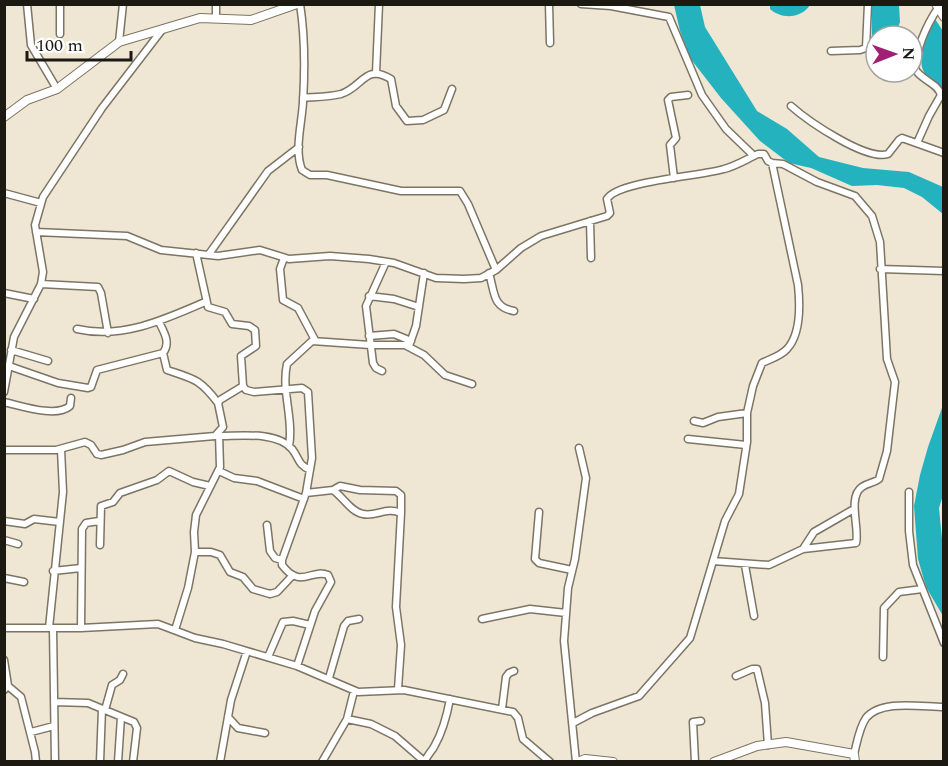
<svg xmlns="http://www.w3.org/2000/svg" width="948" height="766" viewBox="0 0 948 766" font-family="Spectral,serif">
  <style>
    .water { fill: #25b2bf }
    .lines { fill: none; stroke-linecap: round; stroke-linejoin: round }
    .minor-casing { stroke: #7c7564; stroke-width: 9 }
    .tertiary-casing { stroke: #7c7564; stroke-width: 10 }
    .minor { stroke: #fff; stroke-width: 6 }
    .tertiary { stroke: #fff; stroke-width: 8 }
  </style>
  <rect width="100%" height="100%" fill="#efe7d4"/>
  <!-- water -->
  <path class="water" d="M674 5H700L705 27 757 111 787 129 819 157 863 168 909 172 943 187V214L922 197 904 188 877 185 852 186 811 168 789 163 760 141 721 98 690 58 680 31Z
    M770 5V4L810 5C802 18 782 20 770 9Z
    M872 5H899L900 22 896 33 885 36H876V39L872 40Z
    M935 19 943 31V90C936 84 927 79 923 70 917 57 929 31 935 19Z
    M943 405 944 492 939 508 944 559 943 616 926 587 918 559 914 506 920 475 928 447Z"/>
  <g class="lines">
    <!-- minor casing -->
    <g class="minor-casing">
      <path id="minor" d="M27 4 31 45 57 89
        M60 4V34
        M216 4V18
        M300 4C305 36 305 69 303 102 302 123 294 150 302 170L310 175H327L401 191H460L468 204 496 270
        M549 4 550 43
        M581 4 611 6V4
        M611 6 669 17 702 95 726 129 754 156
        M119 42 123 4
        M831 51 860 50 866 48 868 4
        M376 73 379 4
        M303 98C315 97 329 97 341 94 363 87 365 63 391 79L396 106 407 121 423 120 444 110 452 89
        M791 106C808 121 866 161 888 154L899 140 902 138 944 153
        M917 143 929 116 941 95C938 83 921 80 915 69 917 48 926 26 938 8
        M674 178 670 145 676 138 668 100 671 97 688 95
        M4 193 41 203
        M590 221 591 258
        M36 232 127 236 161 250 218 256 260 250 289 259 330 256 369 259 394 263 436 278 464 279 481 278 496 270 521 248 541 236 607 216 610 213 607 199C617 181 702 176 724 169 736 166 747 159 758 154H764L768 161 772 163 798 285C800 304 801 334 787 349 781 356 770 359 762 363L753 386 747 413V442L739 494 725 521 690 638 639 696 592 713 573 723
        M196 253 208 307 225 312 232 324 249 326 255 330 256 346 241 356 243 386 246 390 254 392 302 388 308 392 312 458 306 493 282 560V565C301 590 311 568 328 575L331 582 315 611 297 666
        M209 254 268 171 299 147
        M284 258 280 269 283 300 298 308 315 340
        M880 269 944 271
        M489 273C495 293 492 307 514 311
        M41 284 98 287 101 293 108 333
        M4 293 34 299
        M369 296 394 299 419 307
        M77 329C122 339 164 320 205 302
        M369 336 394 334 411 341
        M409 346 416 326 424 273
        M11 350 48 361
        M163 353 167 370C194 379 200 379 218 403
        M9 366 58 383 88 388 91 387 97 370 163 353C171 343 164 332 159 322
        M382 371 376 368 373 363 366 306 386 262
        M4 392 14 337 41 284 43 272 35 225 43 197 102 108 162 30
        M4 402C22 406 56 418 70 406L71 398
        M694 421 703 423 718 417 747 413
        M219 436C240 436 277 431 292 449 300 459 297 464 310 470
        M688 439 746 445
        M289 446C294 419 281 391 287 364L312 341 370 345H405L424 355 445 375 472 384
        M4 450H56L85 442 91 445 97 454 101 455 123 450 145 442 215 436 223 427 218 403 220 400 243 386
        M219 471 234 478 257 481 304 499
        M333 490 340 486 360 490 396 491 401 495V513
        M909 492V531L913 565 944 643
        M306 493 333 490C343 497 351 512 363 514 377 517 386 506 401 513L396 607 401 645 398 689
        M539 512 535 559 539 563 572 570
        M4 521 25 524 34 519 60 522
        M267 525 270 551 275 558 282 560
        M4 540 18 544
        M100 545 101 506 113 502 120 493 157 480 169 471 193 482 210 486
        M803 549 814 532 854 509
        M195 552H211L220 555 230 572 243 577 253 589 270 594 277 592 293 575
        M713 561 769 565 803 549 856 543C860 530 847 497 862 487 867 483 874 483 879 479L887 451 895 382 887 359 880 242 872 216 855 196 817 182 783 164 772 163
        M745 565 754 616
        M53 571 81 568
        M4 578 24 582
        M482 619 530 609 566 613
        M4 628H81L158 624 195 638 223 644 297 666 358 692 404 690 513 712 518 718 523 739 550 762
        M49 628 63 492 61 449
        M53 628 55 762
        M81 628 82 529 86 523 99 521
        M175 630 188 588 195 552 194 532 196 515 220 467 219 434
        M268 657 283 622 293 621 310 625
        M883 657 884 608 899 592 922 589
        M4 660 8 686 4 690
        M736 676 752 669H757L765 703 768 745
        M329 678 344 626 348 621 359 619
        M8 686 21 697 35 752 36 762
        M54 702 88 703 134 722 137 728 133 762
        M502 709 506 677 509 673 514 671
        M105 710 112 685 120 680 123 674
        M228 717 238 728 265 733
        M347 719 371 724 395 736 425 762
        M31 732 54 726
        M854 754C857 743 859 728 866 718 881 699 922 707 944 707
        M100 762 102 709
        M118 762 121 717
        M220 762 231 700 247 651
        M322 762 347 719 354 691
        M425 762C427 754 432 752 435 745 443 731 447 715 450 699
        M576 762 564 641 568 588 575 559 586 478 579 448
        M695 762 693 722 701 721"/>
    </g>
    <!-- tertiary casing -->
    <g class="tertiary-casing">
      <path id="tertiary" d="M936 4 944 17
        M4 117 27 100 57 89 119 42 200 18 251 20 297 4
        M578 762 585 759 613 762
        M714 762 757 746 786 742 854 754 855 762"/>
    </g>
    <!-- minor -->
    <use href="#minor" class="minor"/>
    <!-- tertiary -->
    <use href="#tertiary" class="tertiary"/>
  </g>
  <!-- border -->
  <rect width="948" height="766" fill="none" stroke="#1c1912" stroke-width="12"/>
  <!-- north arrow -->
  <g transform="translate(894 54) rotate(89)"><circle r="28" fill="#ffffff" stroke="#a4a3a0" stroke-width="1.5"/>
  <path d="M0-4.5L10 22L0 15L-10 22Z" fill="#a02174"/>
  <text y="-9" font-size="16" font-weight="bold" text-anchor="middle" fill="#1c1912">N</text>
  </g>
  <!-- scale -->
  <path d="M27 51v9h104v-9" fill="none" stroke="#1c1912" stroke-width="3"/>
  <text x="36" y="51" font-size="18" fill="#1c1912" stroke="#ffffff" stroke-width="4.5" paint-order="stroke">100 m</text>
</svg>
